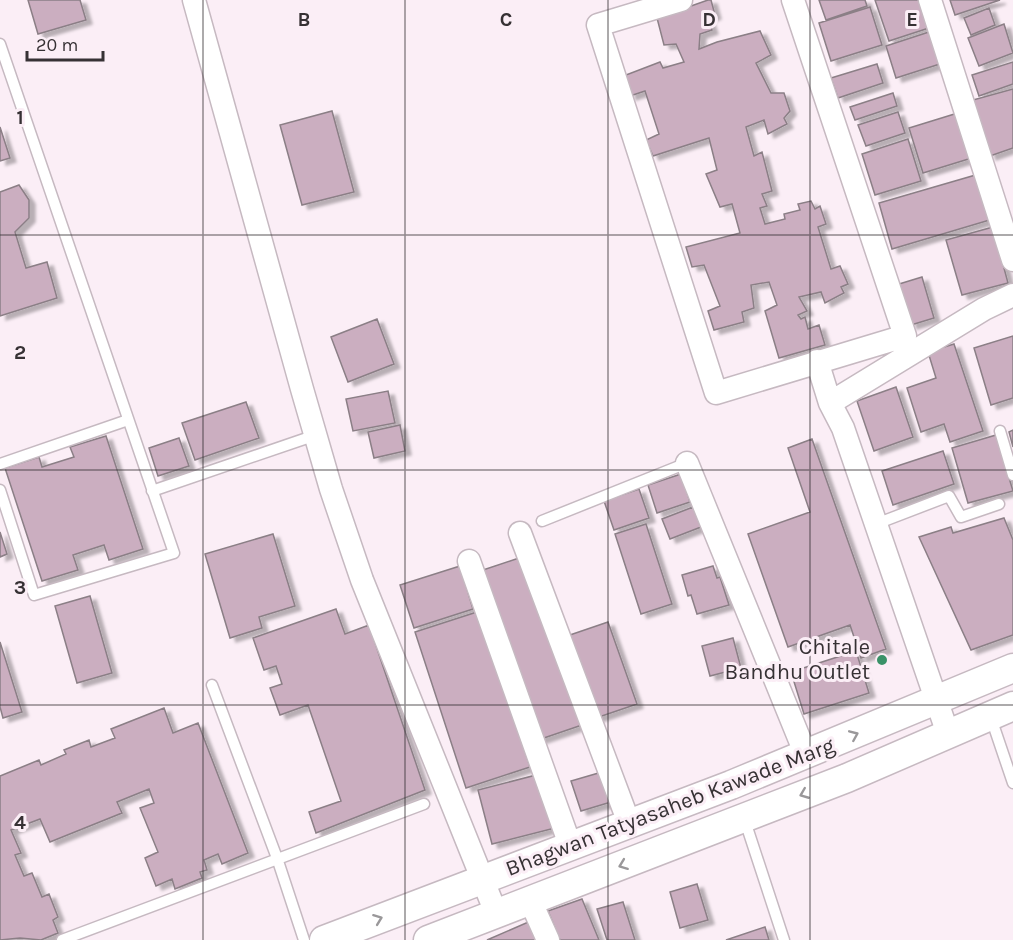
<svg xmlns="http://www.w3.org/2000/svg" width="1013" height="940" viewBox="0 0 1013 940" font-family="Karla,sans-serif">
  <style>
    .building { fill: #cbaec0; stroke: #8b7f86; stroke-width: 1.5; filter: url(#shadow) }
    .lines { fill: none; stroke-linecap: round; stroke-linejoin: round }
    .service-casing { stroke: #c6b9c1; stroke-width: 13 }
    .minor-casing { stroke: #c6b9c1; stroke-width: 25 }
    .tertiary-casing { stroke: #c6b9c1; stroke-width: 31 }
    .service { stroke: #fff; stroke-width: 10 }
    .minor { stroke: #fff; stroke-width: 22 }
    .tertiary { stroke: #fff; stroke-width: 28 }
    .oneway { stroke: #9a989a }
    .grid { fill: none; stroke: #363134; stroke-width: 1.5; stroke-opacity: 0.55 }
    .poi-dot { fill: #399268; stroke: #fbeef6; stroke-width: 2 }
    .labels { text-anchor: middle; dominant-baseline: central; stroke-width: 6; stroke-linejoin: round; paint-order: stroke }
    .poi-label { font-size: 22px; fill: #363134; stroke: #fbeef6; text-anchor: end }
    .street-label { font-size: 22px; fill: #363134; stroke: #fbeef6 }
    .grid-label { font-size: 20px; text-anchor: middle; font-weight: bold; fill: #363134; stroke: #fbeef6; stroke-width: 6; stroke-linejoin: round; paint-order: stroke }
  </style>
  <defs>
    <filter id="shadow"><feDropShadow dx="6" dy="4" stdDeviation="1.5" flood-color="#0004"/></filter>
  </defs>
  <rect width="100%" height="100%" fill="#fbeef6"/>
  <!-- building -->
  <path class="building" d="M28 0H80L86 20 38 34Z
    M708 0H711L715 15 708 18 712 30 700 34 699 49 717 42 760 31 771 55 756 63 771 93H784L790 111 784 118 787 124 768 134 764 120 746 127 754 156 762 152 772 191 762 194 767 206 760 208 765 224 785 219 784 214 800 210 798 204 811 201 815 209 820 206 826 224 818 227 831 269 840 266 848 284 841 287 844 293 825 303 821 292 799 297 807 311 798 315 801 319 805 317 808 329 819 325 825 345 779 358 765 311 777 305 769 282 751 285 754 308 742 312 744 322 714 330 708 311 720 306 704 265 692 267 686 247 740 233 732 204 720 207 706 174 717 170 709 138 653 156 646 140 659 134 645 91 630 96 626 75 660 62 663 68 684 62 676 44 664 45 657 18Z
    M819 0H865L867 6 826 20Z
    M875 0H926L935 26 889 41Z
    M950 0H1000L955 15Z
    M870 7 882 45 831 61 819 23Z
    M989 8 995 25 971 35 964 18Z
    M1004 24 1013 53 979 66 968 38Z
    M932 31 943 63 896 78 886 46Z
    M1013 62V84L979 96 972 75Z
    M877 64 883 83 838 98 831 78Z
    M1013 89V148L990 156 973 100Z
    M893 93 897 106 855 120 850 107Z
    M332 111 354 192 302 205 280 125Z
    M898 112 905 133 866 146 858 125Z
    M961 112 975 157 923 173 909 128Z
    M0 127 10 158 0 161Z
    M908 139 921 181 875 195 862 154Z
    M979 174 993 219 892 249 879 203Z
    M19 185 29 200V218L15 232 26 268 47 262 57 298 0 316V192Z
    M993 227 1008 283 962 295 946 240Z
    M922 277 934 318 911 325 899 284Z
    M377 319 394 364 348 382 331 337Z
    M1013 336V398L991 405 974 348Z
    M954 344 983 431 950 442 944 424 921 432 907 388 936 378 928 352Z
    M896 387 913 437 874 451 857 401Z
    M388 391 395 423 353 431 346 399Z
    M246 402 259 438 195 460 182 423Z
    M400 425 405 451 374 458 368 432Z
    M1013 430V447L1009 432Z
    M996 435 1013 491 968 503 952 448Z
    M106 436 143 549 109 560 104 545 73 555 78 570 42 581 5 468 39 457 42 467 74 457 70 447Z
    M179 438 189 466 158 476 149 448Z
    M812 439 886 649 861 658 850 625 788 647 748 534 810 512 788 448Z
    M943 451 954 484 893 505 882 471Z
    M681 474 690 502 657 513 648 485Z
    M639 489 649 518 614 530 604 501Z
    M693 507 701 527 670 539 662 519Z
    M1004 518 1013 540V635L971 650 919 537 951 527 953 533Z
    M646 524 672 604 641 614 615 534Z
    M0 532 7 554 0 557Z
    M273 534 295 606 259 617 262 628 230 638 205 554Z
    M525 556 582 725 538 740 480 571Z
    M460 566 473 609 414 628 400 585Z
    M713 566 717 578 720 577 729 605 697 614 691 595 688 596 682 575Z
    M90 596 112 673 77 683 55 606Z
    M336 609 345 634 369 625 425 790 316 833 309 812 341 801 308 705 280 715 270 688 282 684 276 666 264 670 253 638Z
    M480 611 530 767 466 788 415 632Z
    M608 622 637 704 593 719 564 637Z
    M733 638 741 668 710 676 702 646Z
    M0 642 22 712 3 718 0 707Z
    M856 651 869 693 804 714 791 672Z
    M164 708 173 733 198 723 248 853 222 864 218 854 204 860 207 870 200 872 202 878 175 889 172 879 156 886 145 858 158 852 140 808 154 803 149 789 117 802 122 813 50 842 40 819 11 830 21 853 15 855 24 876 32 873 42 897 49 894 58 917 53 920 58 933 41 940 20 938 0 940V776L39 760 41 765 66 754 64 750 89 740 91 747 115 738 111 729Z
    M602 772 611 802 581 811 571 781Z
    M540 774 555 828 492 844 478 790Z
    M697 884 708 920 680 928 670 892Z
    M582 899 599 940H560L548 911Z
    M623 902 635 940H607L597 909Z
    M533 920 542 940H487Z
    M765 927 769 940H726Z"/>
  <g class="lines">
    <!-- service casing -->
    <g class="service-casing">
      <path id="service" d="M0 44 174 553 34 595 0 490
        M1000 431 1013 475
        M0 464 128 420
        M152 491 316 435
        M542 521 687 463
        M876 524 949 496 961 517 999 504
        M212 685 277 858 304 940
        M991 718 1013 783
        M744 818 784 940
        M62 940 424 804"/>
    </g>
    <!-- minor casing -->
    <g class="minor-casing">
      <path id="minor" d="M194 0 302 389 331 489 362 580 496 913
        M681 0 598 25 716 393 905 336 793 0
        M930 0 1013 260
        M817 361 830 403
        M687 463 806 755
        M520 533 629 823
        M469 561 570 845
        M948 734 843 428 830 403 984 309 1013 295
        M530 900 548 940"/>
    </g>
    <!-- tertiary casing -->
    <g class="tertiary-casing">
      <path id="tertiary" d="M324 940 731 785 1013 668
        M428 940 847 778 1013 706"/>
    </g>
    <!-- service -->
    <use href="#service" class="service"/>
    <!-- minor -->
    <use href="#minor" class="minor"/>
    <!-- tertiary -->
    <use href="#tertiary" class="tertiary"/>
  </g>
  <!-- one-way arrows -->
  <defs><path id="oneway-chevron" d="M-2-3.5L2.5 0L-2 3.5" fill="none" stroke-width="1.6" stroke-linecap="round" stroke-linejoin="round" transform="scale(1.5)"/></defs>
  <g class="oneway">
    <use href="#oneway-chevron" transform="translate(854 735) rotate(-23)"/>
    <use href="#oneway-chevron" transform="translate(804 794) rotate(158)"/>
    <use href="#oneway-chevron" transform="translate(623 865) rotate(159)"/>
    <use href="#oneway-chevron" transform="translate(378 919) rotate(-21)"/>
  </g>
  <!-- grid -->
  <path class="grid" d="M203 0V940M405 0V940M608 0V940M810 0V940M0 235H1013M0 470H1013M0 705H1013"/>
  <!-- markers -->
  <circle class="poi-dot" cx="882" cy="660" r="6"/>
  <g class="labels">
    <!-- poi labels -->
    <g class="poi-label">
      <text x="870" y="647">Chitale<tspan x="870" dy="25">Bandhu Outlet</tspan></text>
    </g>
    <!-- street labels -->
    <g class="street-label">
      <text transform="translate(670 807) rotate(-21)">Bhagwan Tatyasaheb Kawade Marg</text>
    </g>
  </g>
  <g class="grid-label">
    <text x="304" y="26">B</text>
    <text x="506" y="26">C</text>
    <text x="709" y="26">D</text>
    <text x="912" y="26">E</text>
    <text x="20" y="124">1</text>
    <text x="20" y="359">2</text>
    <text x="20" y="594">3</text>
    <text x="20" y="829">4</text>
  </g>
  <!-- scale -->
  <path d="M27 51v9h76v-9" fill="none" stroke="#363134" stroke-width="3"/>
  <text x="36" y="51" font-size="18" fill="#363134" stroke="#fbeef6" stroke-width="4.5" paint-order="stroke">20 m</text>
</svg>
